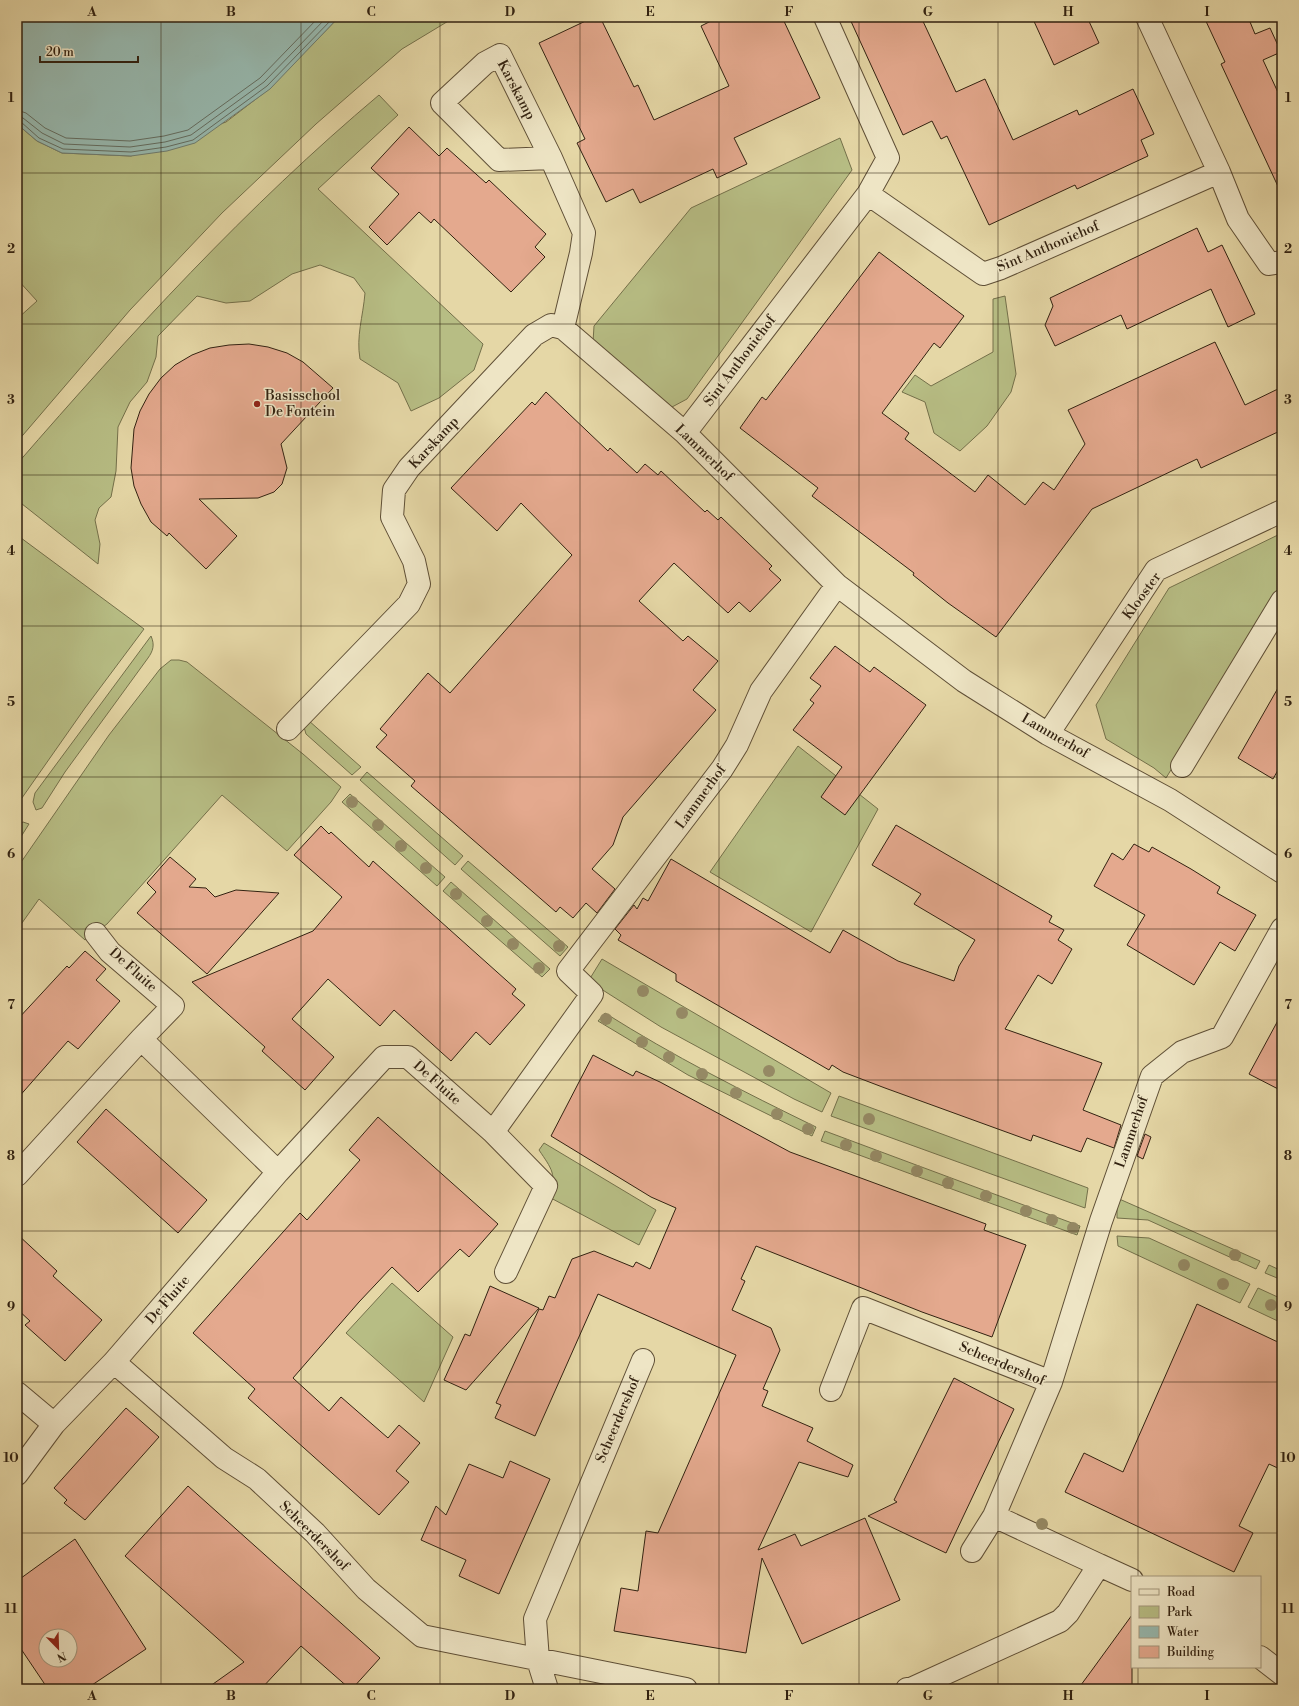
<svg xmlns="http://www.w3.org/2000/svg" width="1299" height="1706" viewBox="0 0 1299 1706" font-family="'Libre Bodoni',serif">
  <style>
    .green { fill: #b7bd84; stroke: #74704a }
    .water { fill: #97b8ae; stroke: #6f7c6f }
    .lines { fill: none; stroke-linecap: round; stroke-linejoin: round }
    .shore { stroke: #646d60; stroke-width: 1 }
    .building { fill: #e4a98e; stroke: #322211; fill-rule: evenodd }
    .minor-casing { stroke: #5f4f36; stroke-width: 24 }
    .minor { stroke: #eee5c5; stroke-width: 22 }
    .tree { fill: #958964 }
    .grid { fill: none; stroke: #322211; stroke-width: 1; stroke-opacity: 0.55 }
    .poi-dot { fill: #8f2418; stroke: #eee5c5; stroke-width: 1.5 }
    .labels { text-anchor: middle; dominant-baseline: central; stroke-width: 3; stroke-linejoin: round; paint-order: stroke }
    .street-label { font-size: 14px; fill: #322211; stroke: #eee5c5 }
    .poi-label { font-size: 14px; fill: #322211; stroke: #eee5c5; text-anchor: start }
    .neatline { fill: none; stroke: #322211; stroke-width: 1.5 }
    .grid-label { font-size: 13px; text-anchor: middle; font-weight: bold; fill: #322211 }
  </style>
  <rect width="100%" height="100%" fill="#e5d7a6"/>
  <filter id="stains"><feTurbulence type="fractalNoise" baseFrequency=".005" numOctaves="4"/><feColorMatrix values="0 0 0 0 .2 0 0 0 0 .09 0 0 0 0 .02 0 0 0 .5 -.17"/></filter>
  <radialGradient id="worn" r=".72"><stop offset=".6" stop-color="#630" stop-opacity="0"/><stop offset="1" stop-color="#630" stop-opacity=".3"/></radialGradient>
  <!-- green -->
  <path class="green" d="M339 17H455L402 49 316 124 222 213 130 310 17 442V319L37 301 17 279V124L37 141 62 153 131 156 226 122 269 89Z
    M379 95 398 115 318 189 483 344 474 370 439 398 411 411 398 383 360 359C356 336 363 317 365 293L354 278 320 265 292 274 250 301 226 303 197 296 158 336 156 357 147 382 130 402 118 427 116 471 111 497 99 508 95 520 100 544 98 564 17 500V464C130 334 247 206 379 95Z
    M840 138 852 170 687 399 672 407 593 342 594 326 691 208Z
    M1005 296 1016 374 1011 392 987 426 960 451 934 433 925 402 902 392 915 375 931 386 993 352V299Z
    M1282 533V588L1166 778 1154 768 1106 739 1096 705 1169 588Z
    M17 535 144 629 85 708 17 805Z
    M151 636C155 645 153 651 148 658L65 772 42 808 36 810 33 802 35 793Z
    M171 660H179L187 662 303 754 341 787 331 802 287 851 222 795 107 924 85 940 39 899 17 930V868L109 735 160 669Z
    M308 720 361 767 352 775 306 734 304 727Z
    M798 746 878 809 811 932 710 872Z
    M367 772 463 856 455 865 360 780Z
    M350 794 445 877 437 886 342 802Z
    M23 822 29 824 17 843V825Z
    M468 861 568 947 560 956 461 869Z
    M451 882 550 969 542 977 443 891Z
    M602 959 831 1093 822 1112 794 1099 661 1027 598 987 589 980Z
    M605 1013C673 1056 744 1092 816 1127L812 1136 688 1075 598 1021Z
    M839 1096 1088 1188 1085 1208 831 1116Z
    M825 1131 1080 1226 1077 1235 821 1141Z
    M544 1143 656 1210 639 1245 549 1197C558 1175 551 1168 539 1150Z
    M1117 1198 1260 1261 1256 1269 1148 1220 1117 1218Z
    M1117 1236 1149 1238 1250 1284 1240 1303 1118 1246Z
    M1269 1265 1282 1271V1280L1265 1273Z
    M392 1283 453 1337 424 1402 346 1333Z
    M1258 1288 1282 1299V1323L1248 1307Z"/>
  <!-- water -->
  <path class="water" d="M17 17H339L270 89 195 143 167 151 131 156 62 153 37 141 17 124Z"/>
  <g class="lines">
    <!-- shore -->
    <path class="shore" d="M17 110 26 113 45 128 66 138 130 141 164 136 188 130 260 78 319 17
      M17 116 23 118 42 133 64 144 130 147 165 142 191 135 264 82 327 17
      M17 121 21 122 39 138 63 149 131 152 166 147 193 140 267 86 334 17"/>
  </g>
  <!-- building -->
  <path class="building" d="M594 17H600L634 87 638 85 654 120 729 86 701 26 719 17H782L820 98 734 138 747 164 717 178 713 169 640 203 633 189 606 202 577 143 585 139 539 43Z
    M849 17H921L956 92 985 79 1013 140 1077 110 1079 115 1133 89 1154 134 1141 140 1148 156 1077 189 1075 185 989 225 947 136 941 139 932 121 903 135Z
    M1032 17H1087L1099 43 1054 65Z
    M1204 17H1248L1255 34 1270 28 1281 52 1263 60 1282 101V195L1221 64 1225 62Z
    M409 127 439 156 447 148 486 183 489 180 546 234 535 247 545 257 511 292 434 219 431 223 419 212 387 245 369 227 399 194 371 168Z
    M1197 228 1208 252 1222 245 1255 314 1228 327 1211 289 1127 329 1121 315 1055 346 1045 325 1053 306 1050 298Z
    M879 252 964 316 940 348 934 343 882 413 909 433 905 439 975 492 988 475 1025 505 1043 482 1054 490 1085 444 1068 410 1215 342 1245 405 1282 387V430L1201 468 1197 459 1092 509 996 637 948 603 913 575 914 573 812 496 818 488 740 428 762 397 766 400Z
    M249 344 268 347 287 353 303 362 333 388 281 444 287 468 282 484 274 492 258 498 199 499 237 536 206 569 169 533 167 536 151 522 141 504 134 486 131 468 134 429 140 411 149 394 161 378 175 365 192 355 210 348 229 345Z
    M546 392 608 451 610 448 637 473 645 464 658 475 661 471 705 512 707 510 718 520 721 517 772 566 769 569 781 580 750 612 739 602 728 613 674 563 639 601 683 641 688 636 718 661 693 690 716 710 623 817 613 845 592 869 615 889 597 913 586 903 573 918 560 907 556 912 411 786 415 781 376 747 387 735 380 729 428 673 450 693 572 555 521 503 497 531 451 488 532 402 535 405Z
    M835 646 870 672 874 667 926 705 845 815 821 797 842 767 793 730 814 703 810 700 821 686 810 678Z
    M1282 681V763L1273 779 1238 758Z
    M896 825 1052 916 1049 922 1064 930 1058 940 1072 949 1052 984 1038 975 1005 1029 1102 1063 1083 1110 1121 1125 1114 1148 1087 1138 1081 1152 1033 1135 1031 1141 885 1088 843 1072 832 1065 829 1070 676 981V974L618 940 621 935 615 929 634 905 637 909 643 898 648 901 671 859 830 953 843 930 898 961 954 981 959 966 975 940 914 904 921 894 872 865Z
    M321 826 329 834 331 832 369 867 373 861 516 989 512 994 525 1005 490 1045 476 1032 451 1061 394 1010 380 1026 328 979 292 1019 334 1057 305 1090 262 1051 265 1047 192 982 313 931 342 897 294 855Z
    M1134 844 1149 852 1152 847 1191 869 1220 887 1217 893 1256 915 1235 951 1220 942 1194 985 1127 945 1145 915 1094 886 1112 853 1123 860Z
    M170 857 196 879 189 887 206 888 215 897 236 890 279 893 207 974 137 913 156 892 147 883Z
    M85 951 106 969 96 980 120 1001 78 1049 68 1041 17 1099V1020L67 966 69 968Z
    M1282 1013V1091L1249 1074Z
    M593 1055 633 1076 636 1071 660 1082 790 1152 986 1224 984 1230 1026 1245 992 1337 922 1312 756 1246 741 1279 745 1281 732 1310 771 1328 780 1350 763 1389 768 1391 762 1406 813 1428 807 1441 853 1465 848 1477 799 1462 758 1550 795 1534 801 1546 865 1518 900 1600 802 1644 762 1558 746 1653 614 1631 621 1588 638 1591 646 1531 658 1533 736 1355 598 1294 535 1436 495 1418 501 1405 496 1403 539 1309 543 1310 549 1296 555 1298 572 1259 594 1251 633 1267 636 1262 650 1269 676 1208 651 1197 551 1136Z
    M106 1109 207 1200 178 1233 77 1142Z
    M378 1117 498 1224 469 1257 460 1249 418 1292 392 1267 359 1302 293 1378 329 1411 341 1397 388 1438 399 1425 420 1443 396 1471 409 1482 379 1515 248 1398 255 1389 193 1333 300 1213 307 1220 360 1160 349 1150Z
    M1145 1134 1151 1137 1143 1159 1137 1156Z
    M17 1234 57 1271 53 1276 102 1320 65 1361 25 1325 30 1321 17 1309Z
    M490 1286 539 1308 466 1390 444 1380 465 1334 470 1336Z
    M1197 1304 1282 1344V1470L1269 1464 1239 1526 1253 1533 1234 1572 1065 1492 1084 1453 1123 1472Z
    M954 1378 1014 1409 946 1553 868 1516 897 1502 894 1500Z
    M126 1408 159 1437 85 1520 64 1503 67 1500 54 1488Z
    M510 1461 550 1479 499 1594 459 1576 466 1560 421 1540 436 1506 446 1515 469 1464 503 1478Z
    M188 1486 380 1658 352 1689H350L301 1646 261 1689H206L244 1662 125 1556Z
    M75 1539 146 1649 86 1689H48L17 1643V1581ZM46 1636H70V1660H46Z
    M1132 1615V1689H1078L1092 1670Z"/>
  <g class="lines">
    <!-- minor casing -->
    <g class="minor-casing">
      <path id="minor" d="M825 17 888 158 868 194
        M1147 17 1219 172
        M563 328 685 433 837 585 964 681 1048 734 1170 800 1282 872
        M685 433 868 194 983 274 1001 268 1219 172 1238 219 1269 264 1282 262
        M288 729 409 604 419 584 414 561 392 517 394 490 409 468 534 335 551 325 563 328 581 253 584 233 551 158 500 55 485 63 442 103 499 160 551 158
        M1048 734 1156 570 1282 511
        M1182 766 1282 601
        M96 934 110 952 173 1006 141 1039
        M493 1132 592 994 568 971 722 769 737 745 761 691 837 585
        M17 1175 141 1039 278 1172
        M114 1362 224 1458 257 1479 315 1533 366 1589 422 1636 686 1689
        M1051 1382 1101 1221 1152 1076 1182 1052 1222 1037 1282 929
        M831 1390 863 1308 1051 1382 994 1516 1099 1565
        M17 1393 54 1424
        M17 1474 54 1424 114 1362 278 1172 384 1057H408L493 1132 546 1186 506 1272
        M972 1551 994 1516
        M1260 1657 1282 1674
        M547 1689 538 1660 535 1619 643 1360
        M907 1689 913 1688 1060 1621 1068 1613 1099 1565 1132 1580"/>
    </g>
    <!-- minor -->
    <use href="#minor" class="minor"/>
  </g>
  <!-- trees -->
  <g class="tree">
    <circle cx="352" cy="802" r="6"/>
    <circle cx="378" cy="825" r="6"/>
    <circle cx="401" cy="846" r="6"/>
    <circle cx="426" cy="868" r="6"/>
    <circle cx="456" cy="894" r="6"/>
    <circle cx="487" cy="921" r="6"/>
    <circle cx="513" cy="944" r="6"/>
    <circle cx="559" cy="946" r="6"/>
    <circle cx="539" cy="968" r="6"/>
    <circle cx="643" cy="991" r="6"/>
    <circle cx="682" cy="1013" r="6"/>
    <circle cx="606" cy="1019" r="6"/>
    <circle cx="642" cy="1042" r="6"/>
    <circle cx="669" cy="1057" r="6"/>
    <circle cx="769" cy="1071" r="6"/>
    <circle cx="702" cy="1074" r="6"/>
    <circle cx="736" cy="1093" r="6"/>
    <circle cx="777" cy="1114" r="6"/>
    <circle cx="869" cy="1119" r="6"/>
    <circle cx="808" cy="1129" r="6"/>
    <circle cx="846" cy="1145" r="6"/>
    <circle cx="876" cy="1156" r="6"/>
    <circle cx="917" cy="1171" r="6"/>
    <circle cx="948" cy="1183" r="6"/>
    <circle cx="986" cy="1196" r="6"/>
    <circle cx="1026" cy="1211" r="6"/>
    <circle cx="1052" cy="1220" r="6"/>
    <circle cx="1073" cy="1228" r="6"/>
    <circle cx="1235" cy="1255" r="6"/>
    <circle cx="1184" cy="1265" r="6"/>
    <circle cx="1223" cy="1284" r="6"/>
    <circle cx="1271" cy="1305" r="6"/>
    <circle cx="1042" cy="1524" r="6"/>
  </g>
  <!-- grid -->
  <path class="grid" d="M161 17V1689M301 17V1689M440 17V1689M580 17V1689M719 17V1689M859 17V1689M998 17V1689M1138 17V1577M17 173H1282M17 324H1282M17 475H1282M17 626H1282M17 777H1282M17 929H1282M17 1080H1282M17 1231H1282M17 1382H1282M17 1533H1282M1138 1667V1689"/>
  <!-- markers -->
  <circle class="poi-dot" cx="257" cy="404" r="4"/>
  <g class="labels">
    <!-- street labels -->
    <g class="street-label">
      <text transform="translate(516 90) rotate(62)">Karskamp</text>
      <text transform="translate(1048 247) rotate(-23)">Sint Anthoniehof</text>
      <text transform="translate(740 361) rotate(-53)">Sint Anthoniehof</text>
      <text transform="translate(434 443) rotate(-47)">Karskamp</text>
      <text transform="translate(704 453) rotate(44)">Lammerhof</text>
      <text transform="translate(1142 596) rotate(-54)">Klooster</text>
      <text transform="translate(1055 736) rotate(30)">Lammerhof</text>
      <text transform="translate(701 797) rotate(-54)">Lammerhof</text>
      <text transform="translate(133 970) rotate(42)">De Fluite</text>
      <text transform="translate(437 1083) rotate(42)">De Fluite</text>
      <text transform="translate(1132 1132) rotate(-71)">Lammerhof</text>
      <text transform="translate(168 1300) rotate(-49)">De Fluite</text>
      <text transform="translate(1002 1364) rotate(23)">Scheerdershof</text>
      <text transform="translate(618 1420) rotate(-67)">Scheerdershof</text>
      <text transform="translate(314 1536) rotate(45)">Scheerdershof</text>
    </g>
    <!-- poi labels -->
    <g class="poi-label">
      <text x="265" y="396">Basisschool<tspan x="265" dy="16">De Fontein</tspan></text>
    </g>
  </g>
  <!-- margin -->
  <rect width="1299" height="1706" fill="none" stroke="#e5d7a6" stroke-width="44"/>
  <!-- legend -->
  <rect x="1131" y="1576" width="130" height="92" fill="#eee5c5" stroke="#a3977d"/>
  <rect x="1139" y="1589" width="20" height="6" fill="#eee5c5" stroke="#a3977d"/>
  <text x="1167" y="1596" font-size="12" fill="#322211">Road</text>
  <rect x="1139" y="1606" width="20" height="12" fill="#b7bd84" stroke="#a3977d"/>
  <text x="1167" y="1616" font-size="12" fill="#322211">Park</text>
  <rect x="1139" y="1626" width="20" height="12" fill="#97b8ae" stroke="#a3977d"/>
  <text x="1167" y="1636" font-size="12" fill="#322211">Water</text>
  <rect x="1139" y="1646" width="20" height="12" fill="#e4a98e" stroke="#a3977d"/>
  <text x="1167" y="1656" font-size="12" fill="#322211">Building</text>
  <!-- north arrow -->
  <g transform="translate(58 1648) rotate(157)"><circle r="19" fill="#eee5c5" stroke="#a3977d"/>
  <path d="M0-3L7 15L0 10L-7 15Z" fill="#8f2418"/>
  <text y="-6" font-size="11" font-weight="bold" text-anchor="middle" fill="#322211">N</text>
  </g>
  <!-- scale -->
  <path d="M40 56v6h98v-6" fill="none" stroke="#322211" stroke-width="2"/>
  <text x="46" y="56" font-size="12" fill="#322211" stroke="#eee5c5" stroke-width="3" paint-order="stroke">20 m</text>
  <rect x="22" y="22" width="1255" height="1662" class="neatline"/>
  <g class="grid-label">
    <text x="92" y="16">A</text>
    <text x="231" y="16">B</text>
    <text x="371" y="16">C</text>
    <text x="510" y="16">D</text>
    <text x="650" y="16">E</text>
    <text x="789" y="16">F</text>
    <text x="928" y="16">G</text>
    <text x="1068" y="16">H</text>
    <text x="1207" y="16">I</text>
    <text x="11" y="102">1</text>
    <text x="1288" y="102">1</text>
    <text x="11" y="253">2</text>
    <text x="1288" y="253">2</text>
    <text x="11" y="404">3</text>
    <text x="1288" y="404">3</text>
    <text x="11" y="555">4</text>
    <text x="1288" y="555">4</text>
    <text x="11" y="706">5</text>
    <text x="1288" y="706">5</text>
    <text x="11" y="858">6</text>
    <text x="1288" y="858">6</text>
    <text x="11" y="1009">7</text>
    <text x="1288" y="1009">7</text>
    <text x="11" y="1160">8</text>
    <text x="1288" y="1160">8</text>
    <text x="11" y="1311">9</text>
    <text x="1288" y="1311">9</text>
    <text x="11" y="1462">10</text>
    <text x="1288" y="1462">10</text>
    <text x="11" y="1613">11</text>
    <text x="1288" y="1613">11</text>
    <text x="92" y="1700">A</text>
    <text x="231" y="1700">B</text>
    <text x="371" y="1700">C</text>
    <text x="510" y="1700">D</text>
    <text x="650" y="1700">E</text>
    <text x="789" y="1700">F</text>
    <text x="928" y="1700">G</text>
    <text x="1068" y="1700">H</text>
    <text x="1207" y="1700">I</text>
  </g>
  <rect width="100%" height="100%" filter="url(#stains)"/>
  <rect width="100%" height="100%" fill="url(#worn)"/>
</svg>
